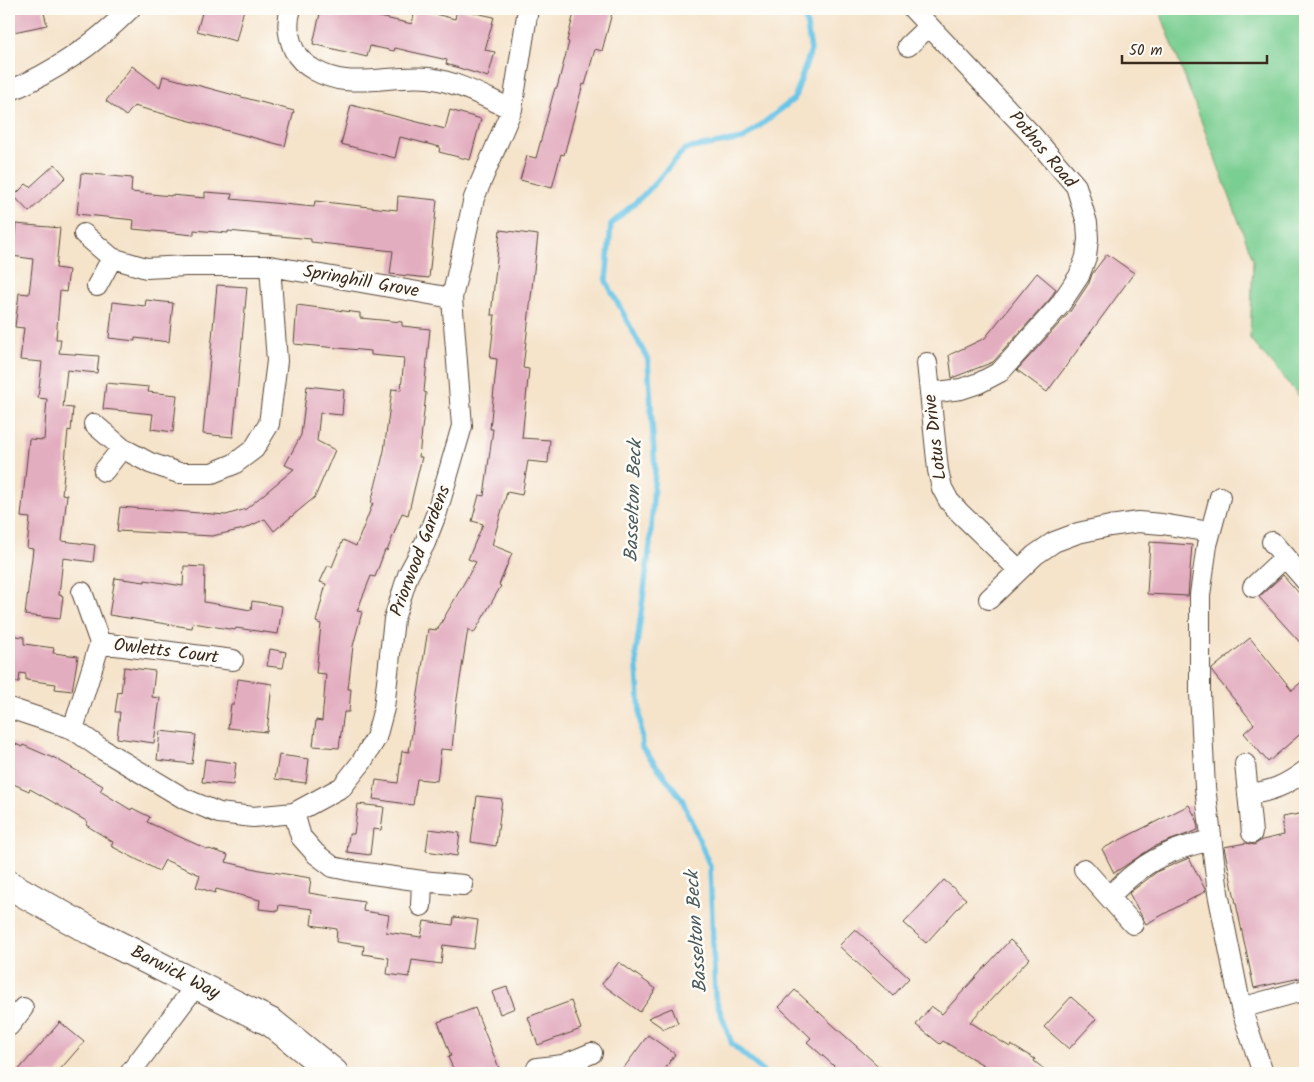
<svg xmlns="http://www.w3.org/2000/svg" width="1314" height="1082" viewBox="0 0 1314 1082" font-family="Kalam,sans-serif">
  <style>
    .green { fill: #79ce91; stroke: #5a7c58 }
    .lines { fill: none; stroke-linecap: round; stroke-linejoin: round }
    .stream { stroke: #68c4e6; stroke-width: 5.5 }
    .building { fill: #e3adc0 }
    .street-casing { stroke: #574638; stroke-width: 22 }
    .secondary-casing { stroke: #574638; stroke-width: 30 }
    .street { stroke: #fff; stroke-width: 20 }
    .secondary { stroke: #fff; stroke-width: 28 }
    .labels { text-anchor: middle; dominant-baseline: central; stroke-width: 5; stroke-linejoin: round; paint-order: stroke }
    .street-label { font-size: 18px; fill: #3b2a1e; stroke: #fdfcf7 }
    .water-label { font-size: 19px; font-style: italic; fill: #48585a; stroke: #fdfcf7 }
  </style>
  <rect width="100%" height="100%" fill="#fdfcf7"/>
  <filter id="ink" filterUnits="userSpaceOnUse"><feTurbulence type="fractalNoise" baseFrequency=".02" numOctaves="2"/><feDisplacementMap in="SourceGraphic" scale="10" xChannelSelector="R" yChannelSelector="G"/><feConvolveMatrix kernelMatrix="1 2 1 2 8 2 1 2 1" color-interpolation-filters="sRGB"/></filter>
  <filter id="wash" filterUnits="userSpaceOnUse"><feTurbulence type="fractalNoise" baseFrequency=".0096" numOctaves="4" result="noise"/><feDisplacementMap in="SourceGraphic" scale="20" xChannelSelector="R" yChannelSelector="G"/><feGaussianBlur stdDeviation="1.12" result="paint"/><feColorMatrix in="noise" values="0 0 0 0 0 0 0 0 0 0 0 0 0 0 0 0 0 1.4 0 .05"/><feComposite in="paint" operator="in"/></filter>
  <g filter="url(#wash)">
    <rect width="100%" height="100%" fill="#f5e3ca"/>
    <!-- green -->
    <path class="green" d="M1159 9H1305V403L1250 339 1253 259Z"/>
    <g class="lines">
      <!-- stream -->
      <path class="stream" d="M765 1073 732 1044 715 997 710 866 682 799 642 747 636 652 650 544 655 469 648 360 606 281 611 224 647 192 685 149 743 139 794 99 811 50 804 9"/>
    </g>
    <g id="blocks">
      <!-- building -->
      <path class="building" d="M9 9H43L47 25 9 33Z
        M203 9H244L236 41 197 31Z
        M321 9H343L412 24 415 9 455 19 457 9 494 17 485 50 495 52 488 77 446 64 447 60 395 48 394 51 370 46 367 57 313 44Z
        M575 9H613L602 51 595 49 585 85 583 84 564 155 561 154 552 188 520 180 527 156 536 158 555 88H557L569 42 567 41Z
        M132 66 160 87 163 76 294 111 285 146 134 106 126 116 106 101Z
        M351 105 445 129 450 110 481 119 470 160 439 152 440 147 400 137 395 158 341 144Z
        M55 164 66 177 29 212 14 196 26 184 30 187Z
        M81 173 132 178 131 192 171 196V195L205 198V192L232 194 231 199 314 207 315 201 397 210 398 196 437 200 429 278 390 274 393 251 311 242V239L228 231V233L194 230V235L133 229 134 220 77 214Z
        M16 224 60 228 56 268 69 270 66 292 60 291 56 339H61L59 353 99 356 97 373 67 370 63 407 73 408 71 431 68 430 62 494 67 495 62 541 95 545 93 562 63 558 59 595 63 596 60 619 25 615 33 549 27 548 30 518 21 517 29 439 44 440 47 399 38 398 42 362 20 360 24 328 15 327 19 293 29 294 33 259 12 256Z
        M500 230 538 235 523 368 529 369 522 438 550 440 548 463 528 461 522 495 507 492 492 545 512 553 499 585 501 586 474 633 468 629 456 705 452 750 441 749 437 781 417 779 413 805 373 799 376 780 398 783 402 751 409 752 428 629 437 630 476 562 468 559 483 524 472 521 479 495 484 496 493 429H490L497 359 490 358 495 315H491Z
        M1107 254 1134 273 1047 392 1017 370 1069 313 1089 283 1092 274Z
        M1037 273 1056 289 1050 299 993 362 952 378 949 355 985 338Z
        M217 285 247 287 233 437 203 434Z
        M146 300 173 303 169 342 135 338V341L109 338 113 302 145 306Z
        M297 305 360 313V318L402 322V326L430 329 424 392 426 393 419 457H422L408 515 402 513 387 551 385 550 375 577 371 576 357 611 362 612 353 646 348 689H351L349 712H344L339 748 313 746 316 720 322 721 326 674 316 673 321 624 316 622 326 584 320 582 328 565 332 567 343 540 356 546 373 503H371L384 451 392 389 401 390 404 358 371 355V351L294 344Z
        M106 383 149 387 148 392 177 395 173 432 151 429 153 414 103 409Z
        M307 386 344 390 342 415 320 413 317 441 335 450 315 497 274 531 265 519 244 529 212 536 117 531 120 507 226 515 246 509 294 469 285 465 301 435Z
        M1150 542 1192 545 1188 596 1147 594Z
        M184 566 205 567 204 602 251 610 252 601 282 606 278 634 236 628 235 630 193 623 192 628 109 615 115 578 145 582V580L183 586Z
        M1283 575 1305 600V648L1259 597Z
        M9 635 24 637V644L54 648 53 653 78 656 72 691 55 689 56 684 26 680V674L20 673 19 682H9Z
        M1250 638 1292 690 1305 679V730L1268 762 1244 733 1254 724 1212 672V669Z
        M270 649 286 652 283 668 267 666Z
        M124 667 155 671 152 697 160 698 154 743 117 738 120 712H115L118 692 121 693Z
        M238 679 272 684 267 732 228 728 231 704H234Z
        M160 731 196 735 192 764 157 760Z
        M9 741 22 747 23 745 53 758V757L103 786 100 791 131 810 132 808 150 817 147 822 209 850V849L228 855 226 862 260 870 311 878 309 893 364 902 363 911 389 915 386 932 421 937 424 921 453 925 454 917 478 920 474 949 443 945 441 964 412 960 409 977 387 974 389 958 363 954 364 946 336 942 337 929 311 925 313 909 279 905 278 911 259 909 260 900 216 889 215 893 196 887 200 875 165 860 159 871 111 846 113 842 86 825 88 822 30 789 29 791 9 782Z
        M279 755 309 759 306 783 275 779Z
        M205 759 236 763 233 785 202 782Z
        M477 796 502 799 496 846 471 842Z
        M358 804 384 807 381 830 373 829 370 855 347 852 349 834H354Z
        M1189 805 1197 820 1198 830 1155 846 1114 873 1102 849Z
        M1305 813V977L1254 988 1224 847 1246 843 1254 845 1262 840 1284 835 1282 817Z
        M429 829 460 833 457 856 426 851Z
        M1189 858 1206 891 1146 924 1129 893 1158 871Z
        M944 880 966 899 926 943 904 923Z
        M855 929 909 978 893 996 839 946Z
        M1010 940 1030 958 970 1022 1010 1047 1011 1045 1035 1059 1034 1061 1049 1073H1000L991 1068 990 1069 943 1041 940 1044 916 1025 931 1006 942 1014Z
        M619 962 656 989 640 1012 602 984Z
        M507 987 515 1008 500 1014 492 992Z
        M795 990 833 1025 886 1073H842L807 1042 811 1038 779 1007Z
        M1071 997 1096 1019 1069 1049 1044 1027Z
        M571 1001 581 1029 538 1045 528 1017Z
        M475 1008 501 1073H455L448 1057 451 1056 438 1022Z
        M672 1008 678 1023 664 1029 648 1018Z
        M60 1022 84 1042 57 1073H16Z
        M648 1035 675 1054 662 1073H620Z"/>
    </g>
  </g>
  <g filter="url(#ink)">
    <use href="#blocks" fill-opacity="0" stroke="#574638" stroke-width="1"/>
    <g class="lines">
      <!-- street casing -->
      <g class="street-casing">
        <path id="street" d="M291 9C286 23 288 36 294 50 302 67 326 78 345 80 373 83 401 75 429 78 458 82 486 98 512 109
          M913 9 1030 133 1076 186 1087 223 1088 239 1086 257 1079 276 1059 306 1000 372 979 383 961 389 930 393
          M908 46 929 26
          M9 91C55 72 95 44 130 9
          M84 234 112 258 146 268 187 266H270L452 298
          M97 286 112 258
          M927 363 938 470 942 488 949 501 960 513 1019 570
          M94 424 122 448 150 463 179 473H212L234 464 254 449 269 424 277 361 270 266
          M104 471 122 448
          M1220 497 1207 545 1200 595V693L1205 787 1218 893 1241 1008 1263 1073
          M1272 542 1305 580
          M1253 587 1285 557
          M82 592 100 643
          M989 599 1035 555 1054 542 1078 533 1110 526 1138 522 1162 524 1210 532
          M9 708 73 729 100 748 185 799 219 813 253 817 294 813 342 787 361 763 376 738 384 708 394 619 408 575 425 543 437 512 462 426 452 298 474 198 512 109 528 9
          M73 729 100 643 233 660
          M1245 764 1252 833
          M1249 794C1273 791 1286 785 1305 771
          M294 813 301 837 316 854 333 867 352 871 422 881 463 885
          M1084 869 1133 924
          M1109 897C1126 879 1146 862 1169 853 1182 847 1197 844 1210 840
          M421 906 422 881
          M1241 1008 1305 990
          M9 1026 23 1008
          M537 1068 563 1065
          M130 1073 197 984
          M566 1073 563 1065 592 1053"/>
      </g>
      <!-- secondary casing -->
      <g class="secondary-casing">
        <path id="secondary" d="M9 885 96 934 272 1023 334 1073"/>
      </g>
      <!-- street -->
      <use href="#street" class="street"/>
      <!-- secondary -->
      <use href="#secondary" class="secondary"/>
    </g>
  </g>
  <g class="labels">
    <!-- street labels -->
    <g class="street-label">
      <text transform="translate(1042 150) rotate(50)">Pothos Road</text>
      <text transform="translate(361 282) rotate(10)">Springhill Grove</text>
      <text transform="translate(936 437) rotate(-97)">Lotus Drive</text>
      <text transform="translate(421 551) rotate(-69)">Priorwood Gardens</text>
      <text transform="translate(166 652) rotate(7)">Owletts Court</text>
      <text transform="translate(175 973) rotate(27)">Barwick Way</text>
    </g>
    <!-- water labels -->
    <g class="water-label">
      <text transform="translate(634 501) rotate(-88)">Basselton Beck</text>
      <text transform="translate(697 932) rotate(-94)">Basselton Beck</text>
    </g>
  </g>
  <!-- margin -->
  <rect width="1314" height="1082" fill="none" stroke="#fdfcf7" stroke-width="30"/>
  <!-- scale -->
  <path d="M1122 55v8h145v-8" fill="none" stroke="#3b2a1e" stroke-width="2.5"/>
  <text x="1129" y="55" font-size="15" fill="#3b2a1e" stroke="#fdfcf7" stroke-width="4" paint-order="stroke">50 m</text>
</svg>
